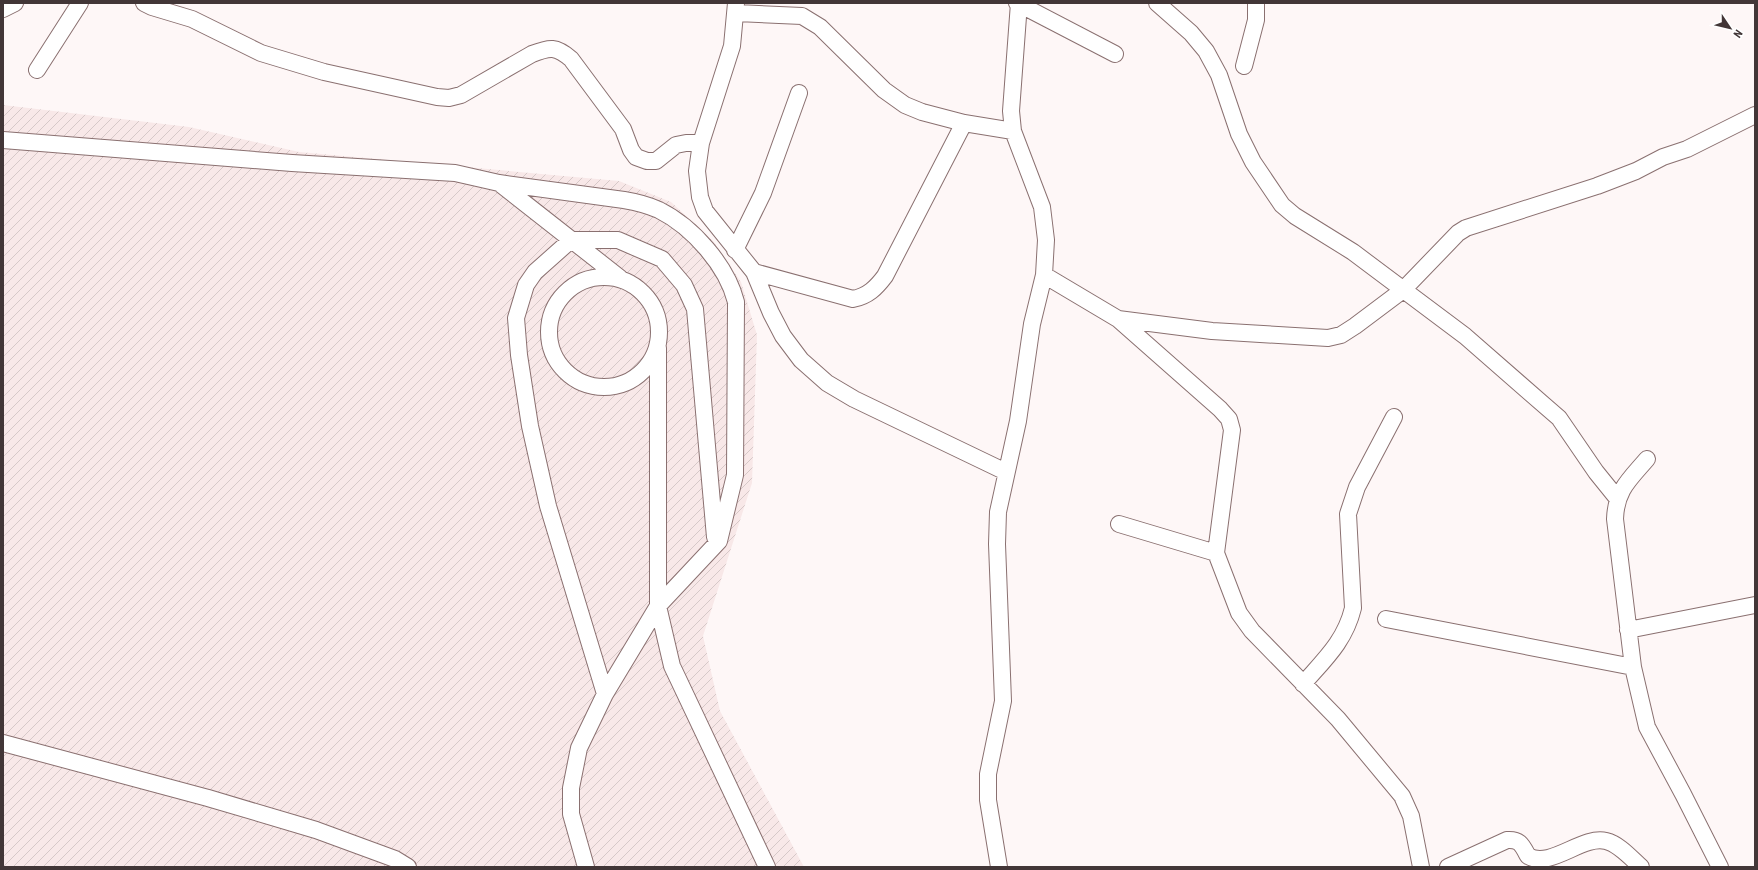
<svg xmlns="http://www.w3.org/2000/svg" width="1758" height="870" viewBox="0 0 1758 870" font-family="'Roboto Condensed',sans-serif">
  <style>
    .industrial { fill: url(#industrial-furrows) }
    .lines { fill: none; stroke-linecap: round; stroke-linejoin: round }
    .minor-casing { stroke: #8a7070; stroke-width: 18 }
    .minor { stroke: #fff; stroke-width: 16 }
  </style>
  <defs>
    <pattern id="industrial-furrows" width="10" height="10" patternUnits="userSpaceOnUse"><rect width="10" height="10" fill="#f8e8e8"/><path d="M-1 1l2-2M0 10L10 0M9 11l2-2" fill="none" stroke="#d6c8c8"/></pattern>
  </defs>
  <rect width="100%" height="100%" fill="#fef7f7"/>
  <!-- industrial -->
  <path class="industrial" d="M3 105 189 127 299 152 619 181 671 202 713 241 741 282 757 335 752 483 703 636 720 711 804 867H3Z"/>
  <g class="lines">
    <!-- minor casing -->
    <g class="minor-casing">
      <path id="minor" d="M144 3 152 7 192 19 261 53 324 72 437 97 449 98 461 95 532 54C550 47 556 46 571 59L623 129 631 150 636 157 647 161H656L676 145 686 143H701
        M736 3 732 46 701 143 697 171 700 197 705 211 754 272 771 313 783 336 801 360 827 383 854 399 1006 472
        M1017 3 1115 54
        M1157 3 1191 33 1206 51 1219 75 1239 134 1253 162 1282 205 1295 216 1353 252 1465 336 1544 405 1559 418 1596 472 1617 498
        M3 9 15 3
        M737 13 802 16 820 27 884 90 905 105 922 112 964 123 1013 131
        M1244 66 1256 20V3
        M37 70 80 3
        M3 140 292 163 455 173 499 183 620 278
        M499 183 624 200C636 202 648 205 659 210 693 227 727 266 736 302L735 475 719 541 658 606 605 694 579 748 571 788V814L586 867
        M735 250 763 193 799 93
        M754 272 853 299C868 296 876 288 885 276L964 123
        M1044 275 1118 319 1220 409 1229 419 1232 430 1216 553 1119 524
        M549 332a55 55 0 1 1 110 0a55 55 0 1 1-110 0Z
        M1118 319 1212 331 1328 338 1341 335 1355 326 1403 290 1458 233 1466 228 1597 186 1636 171 1663 157 1687 149 1755 115
        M658 348V606L672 666 767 867
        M1647 459C1629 480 1616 490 1615 519L1633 667 1647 727 1683 794 1720 867
        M1216 553 1239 613 1252 631 1338 719 1402 796 1411 816 1421 867
        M1386 619 1633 667
        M1628 630 1755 605
        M1303 684C1325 659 1345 641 1353 608L1348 514 1357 487 1394 417
        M605 694 548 506 530 426 519 355 516 318 526 285 535 272 571 240H618L662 259 684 285 695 309 715 537
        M3 743 208 798 316 830 395 859 408 867
        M999 867 988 800V774L1003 701 997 544 998 512 1018 421 1032 324 1044 275 1046 240 1042 207 1013 131 1011 111 1019 3
        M1448 867 1507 840C1520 839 1522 845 1528 856 1551 869 1582 835 1606 841 1619 844 1631 858 1641 867"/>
    </g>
    <!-- minor -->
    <use href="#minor" class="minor"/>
  </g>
  <!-- border -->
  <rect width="1758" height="870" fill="none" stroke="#423637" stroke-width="8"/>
  <!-- north arrow -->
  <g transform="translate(1730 28) rotate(125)" stroke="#ffffff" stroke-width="3" paint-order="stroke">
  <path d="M0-3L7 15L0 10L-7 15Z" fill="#423637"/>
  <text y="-6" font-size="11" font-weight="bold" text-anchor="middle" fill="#423637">N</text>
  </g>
</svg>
